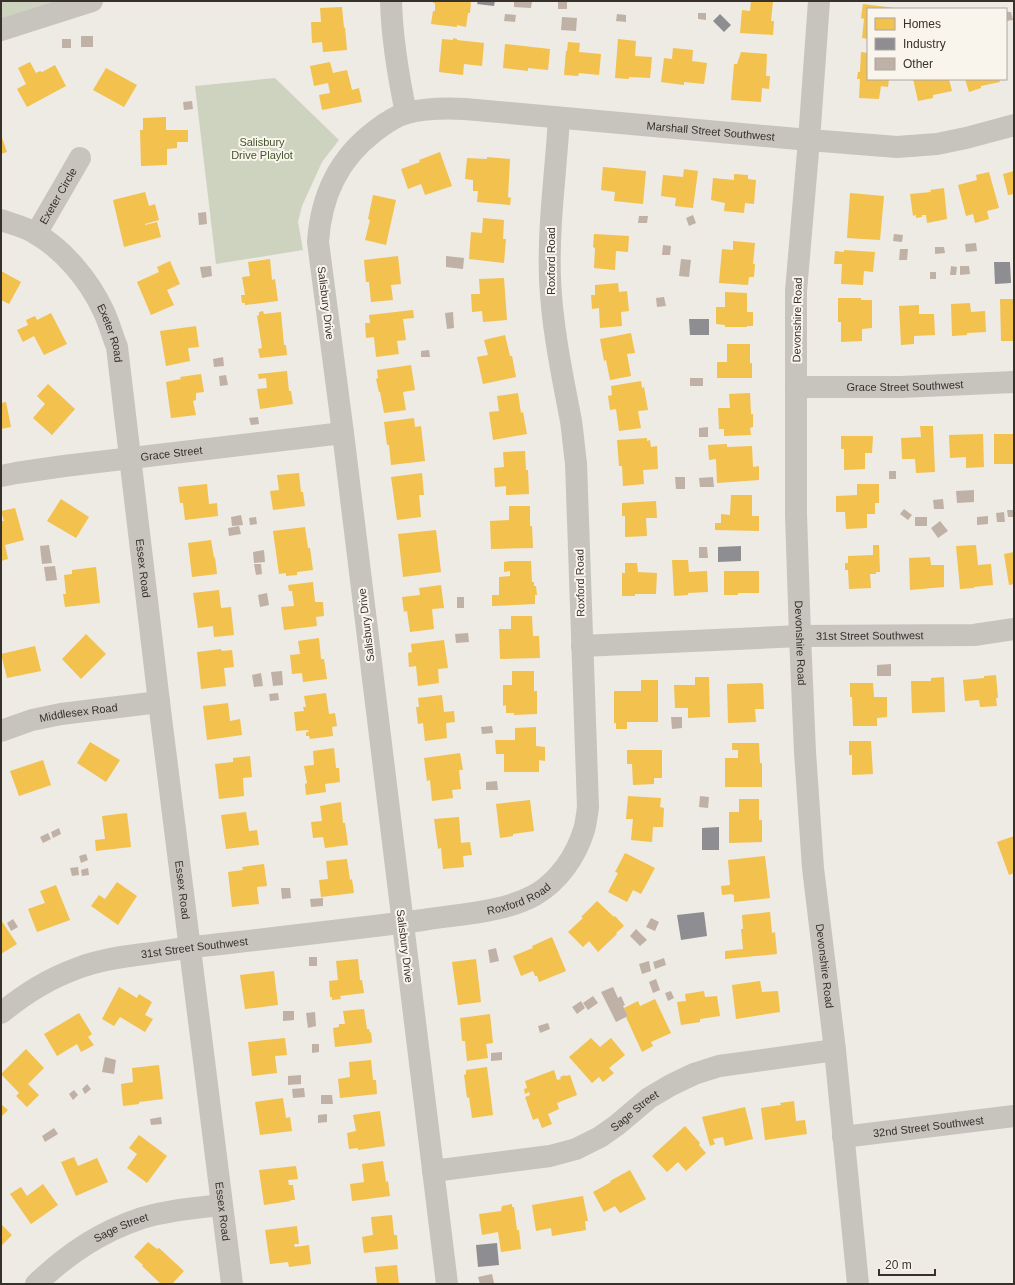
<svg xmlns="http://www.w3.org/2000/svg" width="1015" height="1285" viewBox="0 0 1015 1285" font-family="Helvetica,sans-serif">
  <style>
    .green { fill: #ced3bf }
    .homes { fill: #f2c14e }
    .industry { fill: #8d8d92 }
    .building { fill: #c0b1a7 }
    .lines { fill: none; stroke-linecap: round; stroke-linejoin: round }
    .minor { stroke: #c7c3bd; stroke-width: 22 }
    .labels { text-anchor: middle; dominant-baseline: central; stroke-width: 4; stroke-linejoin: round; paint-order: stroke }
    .street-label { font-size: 11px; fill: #38302b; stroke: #f9f5ed }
    .park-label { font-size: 11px; fill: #445530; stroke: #f9f5ed }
  </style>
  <rect width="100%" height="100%" fill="#eeeae4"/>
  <!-- green -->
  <path class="green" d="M1 1H65L1 20Z
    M275 78 339 140 322 162 302 206 298 222 303 250 216 264 195 86Z"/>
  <!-- homes -->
  <path class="homes" d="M433 1H471L470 13H468L466 27 457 25V27L431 24 433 11H435V3H433Z
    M751 1H773L771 21H774L773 35 740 33 742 10 750 11Z
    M863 4 895 8V9H868V39L862 38 864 19 861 18Z
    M342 7 344 28 345 27 347 50 323 52 322 42 312 43 311 22H321L320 8Z
    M453 38 457 39V40L484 43 482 66 464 64 463 75 439 72 442 39 453 40Z
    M618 39 636 41 635 56 652 57 650 78 629 77V79L615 78Z
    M568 42 580 43 579 52 601 54 599 75 579 73 578 76 564 75 566 51H567Z
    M505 44 550 49 548 70 528 68V71L503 68Z
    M673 48 693 50 692 61 707 63 704 84 684 82V85L661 82 664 58 672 59Z
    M741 52 767 54 766 76H770L769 89 762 88 761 102 731 100 734 64H737Z
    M861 52 868 53V79H889L888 87 881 86 879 99 859 98 860 79H857L858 72H860Z
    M30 62 36 73 40 71 42 72 55 65 66 86 27 107 17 89 26 84 18 68Z
    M330 62 333 73 347 70 352 90 359 88 362 102 322 110 319 95 330 93 328 83 314 86 310 66Z
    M106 68 137 85 124 107 93 90Z
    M913 79H949L952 91 933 95V98L918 101Z
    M965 79H999L1000 82 981 86V88L969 92Z
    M166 117V130H188V142H177V148L167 149V165L141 166 140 130H143V118Z
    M1 135 7 152 1 154Z
    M440 152 452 186 425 195 421 184 408 189 401 169 420 162 419 160Z
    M487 157 510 159 508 197 511 198 510 205 477 202 478 191H473V180L465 179 467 158 487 159Z
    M603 167 646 171 643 204 614 201 615 192 601 190Z
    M684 169 698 171 693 208 675 206 676 198 661 196 663 175 683 177Z
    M1014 171V194L1008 195 1003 174Z
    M989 172 999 208 987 211 989 219 975 223 973 214 966 216 958 185 977 180 976 175Z
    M734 174 748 175V179L756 180 754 204 745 203 744 213 724 211 725 203 711 200 713 178 734 180Z
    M944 188 947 219 927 223 926 215H922V217L916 218V215L913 216 910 194 931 192 930 190Z
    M145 192 149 206 155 204 159 220 145 224V225L157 222 161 237 124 247 113 200Z
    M850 193 884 196 880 240 847 238Z
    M373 195 396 200 386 245 365 240 370 220 368 219Z
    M483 218 504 220 503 239H506L504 263 469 259 471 232 482 233Z
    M594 234 629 236 628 252 616 251 615 270 594 268 595 248 593 247Z
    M733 241 755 243 753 264H755L754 277H749L748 285 719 283 722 249 733 250Z
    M844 250 875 252 873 272 864 271 863 285 841 284 842 264H834L835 251 844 252Z
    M398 256 401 284 391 285 393 300 371 302 369 282H366L364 260Z
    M270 259 272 280 275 279 278 301 245 305V303H242L241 295H245L242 277 250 276 248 262Z
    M170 261 180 284 167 290 174 305 151 315 137 282 159 272 157 267Z
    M1 271 21 282 9 304 1 300Z
    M504 278 507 320 483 322 482 311 472 312 471 294H480L479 279Z
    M618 283 619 292 627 291 629 311 621 312 622 326 600 328 599 308 592 309 591 295H595V285Z
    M725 292 747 293V312H753V326H747V327H725V325L716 324V307H725Z
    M838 298H861V300H872V328L862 329V341L841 342V322H838Z
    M1000 299H1014V341H1001Z
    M970 303 971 312 985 311 986 332 967 333V335L952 336 951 304Z
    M919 305V314H934L935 335 914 336V344L901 345 899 306Z
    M413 310 414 318 403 319 406 340 397 341 399 354 376 357 374 337 366 338 365 323H370L369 315Z
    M263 311 264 314 281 312 284 345H286L287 355 260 358 258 349 262 348 257 316 259 315V312Z
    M51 313 67 344 44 355 34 336 23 342 17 330 28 325 26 320 35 316 37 320Z
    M196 326 199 347 188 348 190 361 166 366 160 331Z
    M631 333 635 353 627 354 631 376 610 380 606 360 604 361 600 339Z
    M505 335 510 356H512L516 377 483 384 477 357 488 355 484 340Z
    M727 344H750V363H752V378H717V362H727Z
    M411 365 415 390 403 392 406 410 384 413 380 392H379L376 379 378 378 377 370Z
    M287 371 289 391H291L293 404 260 409 257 389 267 388 266 378 259 379 258 374Z
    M201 374 204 392 196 393V400L193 401 196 415 171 418 166 382 181 379 180 377Z
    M641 381 642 388 644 387 648 410 638 411 641 428 619 431 616 409 610 410 608 396 612 395 611 386Z
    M48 384 75 409 52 435 33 418 45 404 37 396Z
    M518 393 521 413 523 412 527 434 493 440 489 412 499 411 497 396Z
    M750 393 751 414H753V427L750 428 751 435 724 436V429H719L718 408H730L729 394Z
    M6 402 11 427 1 429V403Z
    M414 418 415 427 421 426 425 461 391 465 389 445H387L384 422Z
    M920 426H933L935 472 916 473 915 459H902L901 438 921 437Z
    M983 434 984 467 966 468V457L950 458 949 435Z
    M994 434H1014V464H994Z
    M841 436H873L872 453H865V469L844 470V449H841Z
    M647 438V441L650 440 651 447 657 446 658 469 643 470 644 484 623 486 622 466H619L617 440Z
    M727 444V447L752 446 753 467 759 466V480L717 483 716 459 709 460 708 445Z
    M525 451 526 470H528L529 494 506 495V486L495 487 494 468 504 467 503 452Z
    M299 473 301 492H303L305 506 273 510 270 491 279 490 277 475Z
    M422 473 424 495H419L421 517 397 520 391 477Z
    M207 484 209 504 217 503 218 516 185 520 183 503H180L178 487Z
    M857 484H879V503H875V514H867V528L846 529 845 512H836V496L857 495Z
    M731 495H752V516H759V531L715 530V523H721V514L730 515Z
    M61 499 89 517 76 538 47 521Z
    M656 501 657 518H646L647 536 625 537V516H622V503Z
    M509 506H530V526H532L533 548 491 549 490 521 509 520Z
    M15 508 24 540 5 545 8 559 1 561V521H4L1 511Z
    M305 527 308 548H310L313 570 297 572V575L286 576V573L279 574 273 531Z
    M436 530 441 572 403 577 398 534Z
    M211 540 214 558 215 557 217 574 192 577 188 543Z
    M873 545H879L880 572H876V574H870L871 588 849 589 848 570H845V563H848V556L873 555Z
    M976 545 978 565 991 564 993 585 974 587V588L960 589 956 546Z
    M1014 552V584L1009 585 1004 554Z
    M930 557 931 565H944V587L910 590 909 558Z
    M672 560H688L689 572 707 571 708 592 688 593V595L674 596Z
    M510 561H531L532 582H534V586H536L537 595H535V604L492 606V595H499V577L510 576V571L504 572V562Z
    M625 563H637L638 572 657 573 656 594H635V596H622V573H625Z
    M96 567 100 603 65 607 63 594H66L64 575 72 574V570Z
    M724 571H759V593H738V595H724Z
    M313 582 315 602H323L324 616 316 617 317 626 284 630 281 607 294 606 292 591H289L288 585Z
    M441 585 444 608 432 609 434 629 410 632 407 611 404 612 402 597 420 595 419 588Z
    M219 590 221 608 231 607 234 635 214 637 213 626 198 628 193 593Z
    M511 616H532L533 636H539L540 658 500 659 499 629H511Z
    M86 634 106 654 81 679 62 659Z
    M319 638 321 659H324L327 679 303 682 302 673 292 674 290 655 300 654 298 641Z
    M444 640 448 668 438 669 439 683 418 686 416 666 409 667 408 653 412 652 411 644Z
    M35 646 41 671 7 678 1 654Z
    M221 649 222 651 232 650 234 667 224 668 226 686 201 689 197 652Z
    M512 671H534V691H537V714L514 715V713H506V705L503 706V685H512Z
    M996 675 998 698H996L997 706 980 707 979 700 965 701 963 680 984 678V676Z
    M695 677H709L710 717 688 718V708H675L674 685H695Z
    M944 677 945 712 912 713 911 681H931V678Z
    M641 680H658V722H627V729H616V723H614V691H641Z
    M762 683V684H763L764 709H755L756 722 728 723 727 684Z
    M850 683H873L874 697H887V717L877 718V726H853L852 697H850Z
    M326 693 329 714 335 713 337 726 332 727 333 736 310 739 309 736H306V732H309L308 730 296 731 294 712 304 711 303 707H306L304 696Z
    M442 695 444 712 454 711 455 722 446 723 447 738 425 741 423 723 418 724 416 707H419L418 698Z
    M228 703 230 721 240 719 242 735 207 740 203 706Z
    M536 727V746L545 747V761L539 760V772H504V754H496L495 740H515V728Z
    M849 741H871L873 774 852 775V755H849Z
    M90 742 120 760 106 782 77 763Z
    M732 743H759L760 763H762V787H725V758H738V750H732Z
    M334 748 336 768H339L340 782 325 784 326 792 306 795 305 784 307 783 304 766 314 765 313 751Z
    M627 750H662V778H654V784L633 785 632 764H627Z
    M460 753 463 770H459L461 789 452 790 453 798 432 801 430 780 427 781 424 758Z
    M250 756 252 777 243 778 244 796 219 799 215 764 233 762V758Z
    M43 760 51 785 19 796 10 771Z
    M628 796 661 798 660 807 664 808 663 827H653L652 842 631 840 633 819H626Z
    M739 799H759V820H762V842L729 843V812H739Z
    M530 800 534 831 513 834V836L500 838 496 804Z
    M341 802 343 823H345L348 845 325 848 323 837 313 838 311 822 322 821 320 806Z
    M246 812 249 831 257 830 259 845 226 849 221 815Z
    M127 813 131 847 96 851 95 840 105 839 102 816Z
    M459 817 461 843 470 842 472 855 463 856 464 867 443 869 441 848 438 849 434 819Z
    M1014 836V873L1009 875 997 842Z
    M625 853 655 868 641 894 633 890 627 902 608 892 618 873 615 872Z
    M765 856 770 898 734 902V895L731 894 722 895 721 886 730 885 728 860Z
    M347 859 350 880 352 879 354 893 321 897 319 880 328 879 326 861Z
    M264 864 267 886 257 887 259 904 232 907 228 872 243 870 242 867Z
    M117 882 137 896 118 925 91 906 99 895 105 899Z
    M56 885 70 920 37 932 28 909 45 903 40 891Z
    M597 901 614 917 615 916 624 926 616 933 617 934 598 952 589 941 583 947 568 932 583 918 581 917Z
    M770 912 772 933 775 932 777 954 725 959V951L743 949 741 929H743L742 915Z
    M1 920 17 944 1 954Z
    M552 937 566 971 539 982 537 976H535L533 971 521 976 513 956 533 948 532 946Z
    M358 959 360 980H362L364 993 340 996 341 999 332 1000V997H330L329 981 338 980 336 961Z
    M476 959 481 1002 458 1005 452 962Z
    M274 971 278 1005 245 1009 240 975Z
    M760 981 762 992 778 991 780 1012 736 1019 732 985Z
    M119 987 137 998 139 994 152 1002 145 1015 153 1019 145 1032 120 1017 114 1026 102 1019Z
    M704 991 705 997 717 996 720 1016 700 1019V1022L681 1025 677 1002 686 1001 685 994Z
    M655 999 671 1033 651 1042 653 1046 642 1052 626 1017 628 1016 624 1008 638 1001 640 1006Z
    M364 1009 367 1029H369L370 1033 371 1032 372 1041 371 1043 335 1047 333 1028 339 1027V1024H345L343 1011Z
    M79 1013 92 1034 88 1037 94 1045 81 1052 77 1044 57 1056 44 1034Z
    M490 1014 493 1043 486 1044 488 1058 467 1061 465 1041H462L460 1018Z
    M285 1038 287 1055 275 1056 277 1073 252 1076 248 1042Z
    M591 1038 600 1047 611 1038 625 1055 609 1068 614 1073 603 1082 599 1077 592 1083 569 1057Z
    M26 1049 44 1068 28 1084 39 1095 27 1107 16 1096 19 1093 1 1074Z
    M371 1060 373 1080H376L377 1094 340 1098 338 1079 350 1077 349 1062Z
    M159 1065 163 1099 139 1102V1104L123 1106 121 1084 133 1082 132 1068Z
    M487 1067 493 1115 472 1118 469 1097 467 1098 464 1075 466 1074V1070Z
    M554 1070 557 1080 561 1079 560 1077 565 1075V1076L570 1075 577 1095 557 1103 559 1109 548 1114 552 1124 542 1128 538 1118 533 1120 525 1097 530 1095 529 1092 525 1094 524 1089 527 1088 525 1081Z
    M283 1098 286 1118 290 1117 292 1131 260 1135 255 1102Z
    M794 1101 796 1121 805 1120 807 1134 765 1140 761 1108 781 1105 780 1103Z
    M1 1104 8 1110 1 1117Z
    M745 1107 753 1139 725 1146 723 1137 713 1139 715 1144 710 1146 702 1117Z
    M380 1111 385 1146 358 1150V1148L349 1149 347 1133 356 1131 353 1115Z
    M685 1126 700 1143 699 1145 706 1153 686 1171 678 1162 667 1172 652 1156Z
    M139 1135 167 1156 147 1183 127 1168 137 1154 129 1148Z
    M74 1157 78 1166 97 1158 108 1182 76 1196 61 1162Z
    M383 1161 386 1182 388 1181 390 1196 352 1201 350 1184 364 1182 362 1164Z
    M296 1166 298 1179 288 1180 289 1185H293L295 1200H290L291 1201 264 1205 259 1170Z
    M630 1170 646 1199 620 1213 615 1206 604 1212 593 1192 611 1182 610 1181Z
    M43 1184 58 1205 31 1224 10 1194 21 1187 27 1196Z
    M583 1196 588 1221H585L586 1230 552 1236 551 1228 536 1231 532 1205Z
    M512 1204V1207H514L517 1230H519L521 1249 501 1252 498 1232 482 1235 479 1214 501 1211 502 1206Z
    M392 1215 394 1235H397L398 1249 364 1253 362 1237 373 1235 371 1217Z
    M1 1224 12 1235 1 1246Z
    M297 1226 299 1244H294L295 1247 309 1245 311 1264 289 1267 288 1262 270 1264 265 1230Z
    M148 1242 157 1249 159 1248 184 1271 172 1284H161L142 1266 143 1265 134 1257Z
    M397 1265 399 1284H377L375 1267Z"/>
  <!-- industry -->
  <path class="industry" d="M478 1H495L494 6 477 4Z
    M720 14 731 25 724 32 713 21Z
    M994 262H1010L1011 283 995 284Z
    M689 319H709V335H690Z
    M741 546V561L718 562V547Z
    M719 827V850H702V828Z
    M704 912 707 936 681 940 677 915Z
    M497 1243 499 1265 478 1267 476 1245Z"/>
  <!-- building -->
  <path class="building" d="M514 1H532L531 8 514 7Z
    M558 1H567V9H558Z
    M1006 12H1011L1013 20 1006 21Z
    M698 13H706V20L698 19Z
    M505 14 516 15 515 22 504 21Z
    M617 14 626 15V22L616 21Z
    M562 17 577 18 576 31 561 30Z
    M81 36H93V47H81Z
    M62 39H71V48H62Z
    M192 101 193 109 184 110 183 102Z
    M206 212 207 224 199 225 198 213Z
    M693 215 696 223 689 226 686 218Z
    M639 216H648L647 223H638Z
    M894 234 903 235 902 242 893 241Z
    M976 243 977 251 966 252 965 244Z
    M663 245 671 246 670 255H662Z
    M935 247H944L945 253 935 254Z
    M900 249H908L907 260H899Z
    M446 256 464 258 463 269 446 267Z
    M681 259 691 260 689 277 679 276Z
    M211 266 212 276 202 278 200 267Z
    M951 266 957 267 956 275H950Z
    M960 266H969L970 274 960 275Z
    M930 272H936V279H930Z
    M664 297 666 306 657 307 656 298Z
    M453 312 454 328 447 329 445 313Z
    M429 350 430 357H421V351Z
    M223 357 224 366 214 367 213 359Z
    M226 375 228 385 220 386 219 376Z
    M690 378H703V386H690Z
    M258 417 259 424 251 425 249 418Z
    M708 427V437H699V428Z
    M889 471H896V479H889Z
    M675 477H685V489H676Z
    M713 477 714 487H700L699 478Z
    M974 490V502L957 503 956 491Z
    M943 499 944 509H934L933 500Z
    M904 509 912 515 908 520 900 514Z
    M1007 510H1014V517H1008Z
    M1004 512 1005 522H997L996 513Z
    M241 515 243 525 232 526 231 517Z
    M988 516V524L977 525V517Z
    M256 517 257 524 250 525 249 518Z
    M915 517H927V526H915Z
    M940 521 948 531 938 538 931 528Z
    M239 526 241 534 229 536 228 528Z
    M49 545 52 563 42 564 40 546Z
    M699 547H707L708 558H699Z
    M264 550 265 562 254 563 253 552Z
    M254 564H261L262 574 256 575Z
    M55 566 57 580 46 581 44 567Z
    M267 593 269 605 260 607 258 595Z
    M457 597H464V608H457Z
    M468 633 469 642 456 643 455 634Z
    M891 664V676H877V665Z
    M282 671 283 685 273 686 271 672Z
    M261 673 263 686 254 687 252 675Z
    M278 693 279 700 270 701 269 694Z
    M671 717H682V728L672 729Z
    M492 726 493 733 482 734 481 727Z
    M497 781 498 790H486V782Z
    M700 796 709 797 708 808 699 807Z
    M59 828 61 834 53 838 51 832Z
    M48 833 51 839 43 843 40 837Z
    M86 854 88 860 81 863 79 856Z
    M78 867 79 875 72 876 70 868Z
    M88 868 89 875 82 876 81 870Z
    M281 888H290L291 898 282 899Z
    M323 898V906L311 907 310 899Z
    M651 918 659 922 655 931 646 927Z
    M13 919 18 927 11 931 7 923Z
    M636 929 647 940 640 946 630 936Z
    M496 948 499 961 490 963 488 950Z
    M309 957H317V966H309Z
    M664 958 666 965 655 969 653 962Z
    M649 961 651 971 642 974 639 964Z
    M656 979 660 990 653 993 649 982Z
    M613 987 618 998 621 996 625 1005 623 1006 628 1016 616 1022 601 992Z
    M671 991 674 998 668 1001 665 993Z
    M593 996 598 1003 588 1010 583 1003Z
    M581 1001 585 1008 577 1014 572 1007Z
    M283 1011H294V1020L283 1021Z
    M315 1012 316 1026 308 1028 306 1013Z
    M548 1023 550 1029 540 1033 538 1026Z
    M312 1044H319V1052L312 1053Z
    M502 1052V1060L491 1061V1053Z
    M105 1057 116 1060 114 1074 102 1072Z
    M301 1075V1084L288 1085V1076Z
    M87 1084 91 1089 85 1094 82 1089Z
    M304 1088 305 1097 293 1098 292 1089Z
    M74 1090 78 1095 73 1100 69 1094Z
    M321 1095H332L333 1104H321Z
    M327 1114V1122L318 1123V1115Z
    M161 1117 162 1124 151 1125 150 1119Z
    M54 1128 58 1134 45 1142 42 1136Z
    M492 1274 494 1283 480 1284 478 1277Z"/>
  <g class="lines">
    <!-- minor -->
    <g class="minor">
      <path d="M391 1C392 40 398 75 406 113"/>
      <path id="s1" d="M819 1 809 140 796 291V514L800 636 805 752 813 868 835 1050 858 1284"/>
      <path d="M1 30 92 1"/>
      <path id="s2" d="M1 220C12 224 25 227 35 233 64 250 89 280 103 310 109 322 112 335 117 347L159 702 232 1284"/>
      <path id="s3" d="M36 234 80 158"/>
      <path id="s4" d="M796 387H901L1014 382"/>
      <path id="s5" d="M1 476 16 473 64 466 343 433"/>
      <path id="s6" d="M582 646 800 636 974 635 1014 629"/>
      <path id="s7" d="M1 731 32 720 61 714 159 702"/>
      <path id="s8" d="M1 1013C26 993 48 979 78 968 99 960 121 957 143 954 166 951 189 947 212 945 282 937 353 929 423 920 459 914 502 913 535 895 559 881 576 856 584 830 586 823 587 815 588 807L576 463C574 449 573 435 571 421 562 374 552 327 550 279 548 225 556 171 559 118"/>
      <path id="s9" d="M843 1137 1014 1116"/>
      <path id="s10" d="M433 1171 550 1156 576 1149 600 1137 617 1125 649 1098 671 1085 694 1074 719 1066 835 1050"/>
      <path id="s11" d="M36 1284C69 1253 100 1232 142 1218 168 1210 195 1208 221 1205"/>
      <path id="s12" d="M447 1284 343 433 318 242C321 196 338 159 375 131 384 124 395 116 407 113 426 108 445 108 465 109L809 140 897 147 937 144 966 138 1014 125"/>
    </g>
  </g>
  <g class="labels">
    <!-- street labels -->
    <g class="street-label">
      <text stroke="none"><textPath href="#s12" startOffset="1521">Marshall Street Southwest</textPath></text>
      <text stroke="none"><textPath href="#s3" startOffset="44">Exeter Circle</textPath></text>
      <text transform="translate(551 261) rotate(-90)">Roxford Road</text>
      <text transform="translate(326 303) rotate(83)">Salisbury Drive</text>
      <text transform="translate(797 320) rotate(-89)">Devonshire Road</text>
      <text stroke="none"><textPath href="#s2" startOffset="165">Exeter Road</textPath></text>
      <text stroke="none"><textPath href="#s4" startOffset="109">Grace Street Southwest</textPath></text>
      <text stroke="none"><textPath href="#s5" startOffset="172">Grace Street</textPath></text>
      <text stroke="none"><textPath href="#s2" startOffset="403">Essex Road</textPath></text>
      <text transform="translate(580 583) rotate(-91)">Roxford Road</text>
      <text transform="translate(366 625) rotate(-97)">Salisbury Drive</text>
      <text stroke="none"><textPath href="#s6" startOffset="288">31st Street Southwest</textPath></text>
      <text stroke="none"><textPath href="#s1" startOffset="643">Devonshire Road</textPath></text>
      <text stroke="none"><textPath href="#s7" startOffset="80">Middlesex Road</textPath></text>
      <text stroke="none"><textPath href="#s2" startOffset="727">Essex Road</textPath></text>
      <text stroke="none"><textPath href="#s8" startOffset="537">Roxford Road</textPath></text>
      <text transform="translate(405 946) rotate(83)">Salisbury Drive</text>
      <text stroke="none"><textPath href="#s8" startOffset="208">31st Street Southwest</textPath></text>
      <text stroke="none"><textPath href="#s1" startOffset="967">Devonshire Road</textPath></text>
      <text stroke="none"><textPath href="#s10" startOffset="215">Sage Street</textPath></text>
      <text stroke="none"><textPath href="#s9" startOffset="86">32nd Street Southwest</textPath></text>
      <text stroke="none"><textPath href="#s2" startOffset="1051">Essex Road</textPath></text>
      <text stroke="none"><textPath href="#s11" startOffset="103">Sage Street</textPath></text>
    </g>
    <!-- park labels -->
    <g class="park-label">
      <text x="262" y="142">Salisbury<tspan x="262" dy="13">Drive Playlot</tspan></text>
    </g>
  </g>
  <!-- border -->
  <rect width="1015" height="1285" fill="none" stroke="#38302b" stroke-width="4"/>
  <!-- legend -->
  <rect x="867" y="8" width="140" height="72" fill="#f9f5ed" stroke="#aca69f"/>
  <rect x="875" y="18" width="20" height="12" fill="#f2c14e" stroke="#aca69f"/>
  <text x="903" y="28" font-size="12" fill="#38302b">Homes</text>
  <rect x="875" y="38" width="20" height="12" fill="#8d8d92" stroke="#aca69f"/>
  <text x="903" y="48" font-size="12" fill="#38302b">Industry</text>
  <rect x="875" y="58" width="20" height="12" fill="#c0b1a7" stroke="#aca69f"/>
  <text x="903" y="68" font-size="12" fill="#38302b">Other</text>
  <!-- scale -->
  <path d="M879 1269v6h56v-6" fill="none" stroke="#38302b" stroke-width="2"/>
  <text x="885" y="1269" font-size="12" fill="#38302b" stroke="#f9f5ed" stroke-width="3" paint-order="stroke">20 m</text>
</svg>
